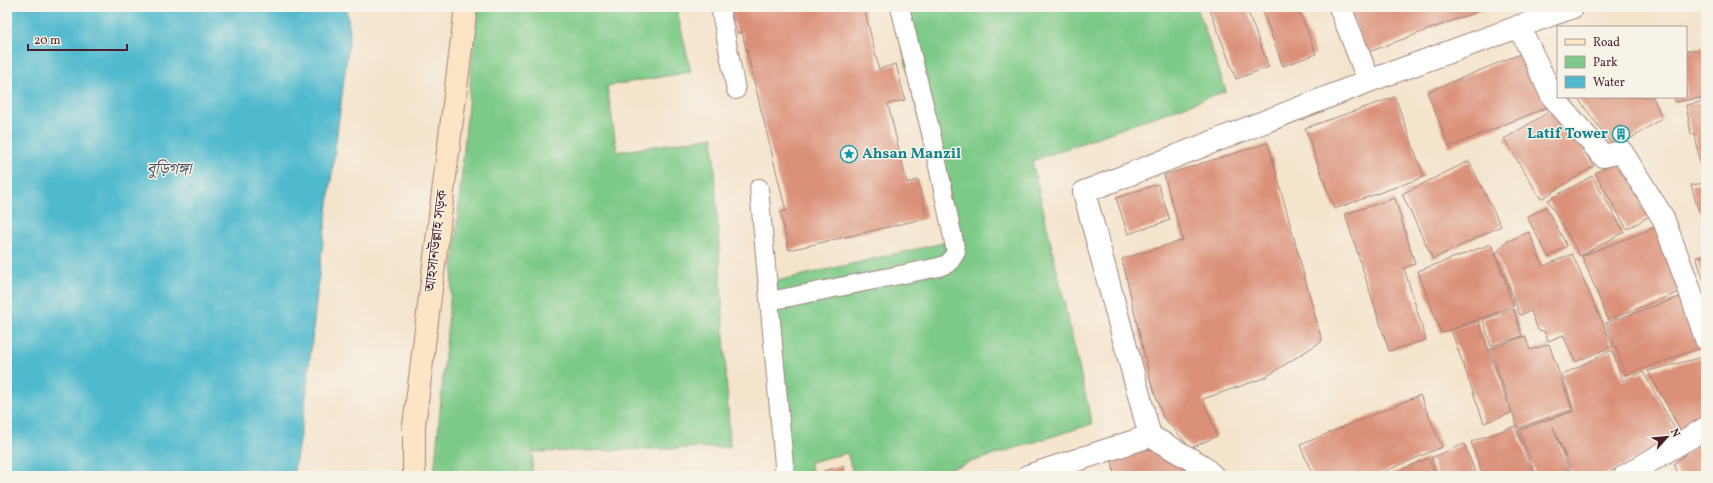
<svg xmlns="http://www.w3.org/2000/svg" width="1713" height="483" viewBox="0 0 1713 483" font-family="Vollkorn,'Noto Serif Bengali',serif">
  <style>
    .green { fill: #7dca88; stroke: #64745a }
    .water { fill: #50b9ce; stroke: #4d6c7c }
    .building { fill: #db9179 }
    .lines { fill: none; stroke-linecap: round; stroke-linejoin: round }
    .lane-casing { stroke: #9f827c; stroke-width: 20 }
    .street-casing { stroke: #9f827c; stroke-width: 24 }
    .secondary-casing { stroke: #9f827c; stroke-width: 24 }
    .lane { stroke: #fff; stroke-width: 18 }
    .street { stroke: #fff; stroke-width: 22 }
    .secondary { stroke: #fce5c4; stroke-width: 22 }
    .labels { text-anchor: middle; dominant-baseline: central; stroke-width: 3; stroke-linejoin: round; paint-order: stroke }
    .culture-label { font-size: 15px; font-weight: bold; fill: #0d838f; stroke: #f7f3e8; text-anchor: end }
    .street-label { font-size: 15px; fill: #4a1f2b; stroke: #f7f3e8 }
    .water-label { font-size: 16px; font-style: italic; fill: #4c5564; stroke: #f7f3e8 }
  </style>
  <rect width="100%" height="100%" fill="#f7f3e8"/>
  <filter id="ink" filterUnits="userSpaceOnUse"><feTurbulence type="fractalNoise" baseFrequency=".025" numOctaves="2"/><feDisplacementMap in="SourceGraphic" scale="8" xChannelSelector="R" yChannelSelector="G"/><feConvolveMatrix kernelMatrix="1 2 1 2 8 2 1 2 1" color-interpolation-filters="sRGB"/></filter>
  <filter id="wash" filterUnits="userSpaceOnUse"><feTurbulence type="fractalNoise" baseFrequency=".012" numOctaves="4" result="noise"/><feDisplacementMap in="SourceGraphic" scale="16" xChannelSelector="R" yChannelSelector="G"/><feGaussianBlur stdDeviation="0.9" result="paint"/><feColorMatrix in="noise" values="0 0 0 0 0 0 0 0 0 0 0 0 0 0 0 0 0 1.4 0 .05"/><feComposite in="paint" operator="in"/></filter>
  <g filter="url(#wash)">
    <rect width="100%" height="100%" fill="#f4e4cc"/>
    <!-- green -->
    <path class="green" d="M477 7H676L691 72 607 86 617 152 713 137 730 447 533 452 532 476H434Z
      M893 7H944L945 9 953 7H1197L1226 91 1032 161 1092 424 927 476H854L847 453 810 462 813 474 804 476H782L760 285 947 242Z"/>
    <!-- water -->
    <path class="water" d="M7 7H346L350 33 320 266 304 413 293 476H7Z"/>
    <g id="blocks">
      <!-- building -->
      <path class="building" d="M730 7H864L879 69 896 64 905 100 888 104 907 183 918 180 927 218 789 250 780 212 786 211 742 32 737 33Z
        M1209 7H1246L1269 67 1236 79Z
        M1261 7H1298L1316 54 1283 66Z
        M1349 7H1489L1366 53Z
        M1706 48V97L1675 102 1674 97H1686V51Z
        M1525 52 1548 107 1449 147 1427 92Z
        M1395 97 1424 177 1334 209 1305 128Z
        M1577 97H1653L1662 118 1615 149Z
        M1706 101V176H1702L1695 134H1691L1686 105Z
        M1557 107 1594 166 1541 199 1504 139Z
        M1268 143 1322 341 1264 378 1203 399 1217 436 1191 448 1163 417 1150 379 1122 259 1183 240 1164 175Z
        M1622 158 1653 214 1627 229 1595 173Z
        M1469 161 1501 226 1433 259 1402 194Z
        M1592 176 1624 232 1580 256 1548 200Z
        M1706 183V211L1699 212 1691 185Z
        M1158 184 1170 220 1128 234 1116 198Z
        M1395 198 1415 264 1404 268 1426 340 1389 351 1345 214Z
        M1546 207 1567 246 1548 257 1527 217Z
        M1656 227 1682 291 1608 320 1582 256Z
        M1529 232 1543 266 1572 254 1613 346 1575 362 1563 335 1548 341 1544 331 1538 330 1531 311 1520 315 1496 253 1506 242Z
        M1491 244 1514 306 1441 333 1418 271Z
        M1706 256V286L1696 257Z
        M1682 296 1701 348 1626 375 1606 323Z
        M1514 309 1522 336 1491 346 1483 319Z
        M1478 321 1511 413 1484 423 1451 330Z
        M1525 336 1530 350 1549 344 1572 410 1518 428 1490 349Z
        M1612 350 1623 381 1643 372 1679 436 1602 476H1574L1553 427 1571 476H1536L1519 430 1574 411 1562 375Z
        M1703 357 1706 366V419L1681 431 1648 371Z
        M1420 395 1442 447 1374 476H1313L1300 445Z
        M1515 426 1534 476H1483L1471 442Z
        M1706 437V476H1679L1674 464Z
        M1464 444 1477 476H1438L1431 458Z
        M1153 448 1203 476H1114L1112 458Z
        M1428 458 1436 476H1387Z
        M842 466 845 476H824L823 471Z"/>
    </g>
  </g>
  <g filter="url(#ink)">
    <use href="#blocks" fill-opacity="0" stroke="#9f827c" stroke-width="1"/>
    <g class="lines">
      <!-- lane casing -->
      <g class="lane-casing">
        <path id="lane" d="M720 7 736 90
          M759 188 785 476
          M770 301 939 267 949 263 956 252 931 133 900 7"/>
      </g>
      <!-- street casing -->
      <g class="street-casing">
        <path id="street" d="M1340 7 1369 81
          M1519 26 1552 96 1603 156 1622 152 1663 218 1689 288 1706 339
          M1150 436 1201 465 1213 476
          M1028 476 1150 436 1084 192 1369 81 1573 7
          M1625 476 1706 428"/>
      </g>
      <!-- secondary casing -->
      <g class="secondary-casing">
        <path id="secondary" d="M414 476V426L466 7"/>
      </g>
      <!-- lane -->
      <use href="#lane" class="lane"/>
      <!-- street -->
      <use href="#street" class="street"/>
      <!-- secondary -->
      <use href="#secondary" class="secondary"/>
    </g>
  </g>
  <!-- icons -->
  <defs>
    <g id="building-ring" transform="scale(0.9)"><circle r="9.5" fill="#f7f3e8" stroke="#0f9aa8" stroke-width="1.5"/><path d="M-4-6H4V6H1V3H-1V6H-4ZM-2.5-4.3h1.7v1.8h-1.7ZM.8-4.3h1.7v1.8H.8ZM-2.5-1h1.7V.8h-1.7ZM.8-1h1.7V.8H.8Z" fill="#0f9aa8"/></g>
    <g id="sight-ring" transform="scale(0.9)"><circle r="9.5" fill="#f7f3e8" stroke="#0f9aa8" stroke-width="1.5"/><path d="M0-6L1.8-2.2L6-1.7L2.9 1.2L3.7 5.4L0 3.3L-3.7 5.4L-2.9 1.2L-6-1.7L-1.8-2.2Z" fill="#0f9aa8"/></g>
  </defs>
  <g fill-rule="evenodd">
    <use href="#building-ring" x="1621" y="134"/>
    <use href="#sight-ring" x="849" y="154"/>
  </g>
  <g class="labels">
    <!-- culture labels -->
    <g class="culture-label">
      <text x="1608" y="134">Latif Tower</text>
      <text x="862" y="154" text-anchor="start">Ahsan Manzil</text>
    </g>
    <!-- street labels -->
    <g class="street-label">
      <text transform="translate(437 241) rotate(-83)">আহসানউল্লাহ সড়ক</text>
    </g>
    <!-- water labels -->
    <g class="water-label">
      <text x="169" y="170">বুড়িগঙ্গা</text>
    </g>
  </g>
  <!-- margin -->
  <rect width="1713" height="483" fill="none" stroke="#f7f3e8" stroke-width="24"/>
  <!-- legend -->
  <rect x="1557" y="26" width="130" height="72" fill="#f7f3e8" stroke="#b29e9c"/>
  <rect x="1565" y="39" width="20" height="6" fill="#fce5c4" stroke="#b29e9c"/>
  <text x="1593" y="46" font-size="12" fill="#4a1f2b">Road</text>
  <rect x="1565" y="56" width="20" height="12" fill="#7dca88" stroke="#b29e9c"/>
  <text x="1593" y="66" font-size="12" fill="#4a1f2b">Park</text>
  <rect x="1565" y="76" width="20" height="12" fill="#50b9ce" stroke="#b29e9c"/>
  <text x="1593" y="86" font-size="12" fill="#4a1f2b">Water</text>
  <!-- north arrow -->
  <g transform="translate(1667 437) rotate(63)" stroke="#f7f3e8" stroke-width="3" paint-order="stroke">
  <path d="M0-3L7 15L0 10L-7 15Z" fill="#4a1f2b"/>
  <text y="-6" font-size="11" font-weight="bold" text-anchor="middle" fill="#4a1f2b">N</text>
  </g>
  <!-- scale -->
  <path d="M28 44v6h99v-6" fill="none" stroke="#4a1f2b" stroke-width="2"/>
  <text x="34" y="44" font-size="12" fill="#4a1f2b" stroke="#f7f3e8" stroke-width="3" paint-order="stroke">20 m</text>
</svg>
